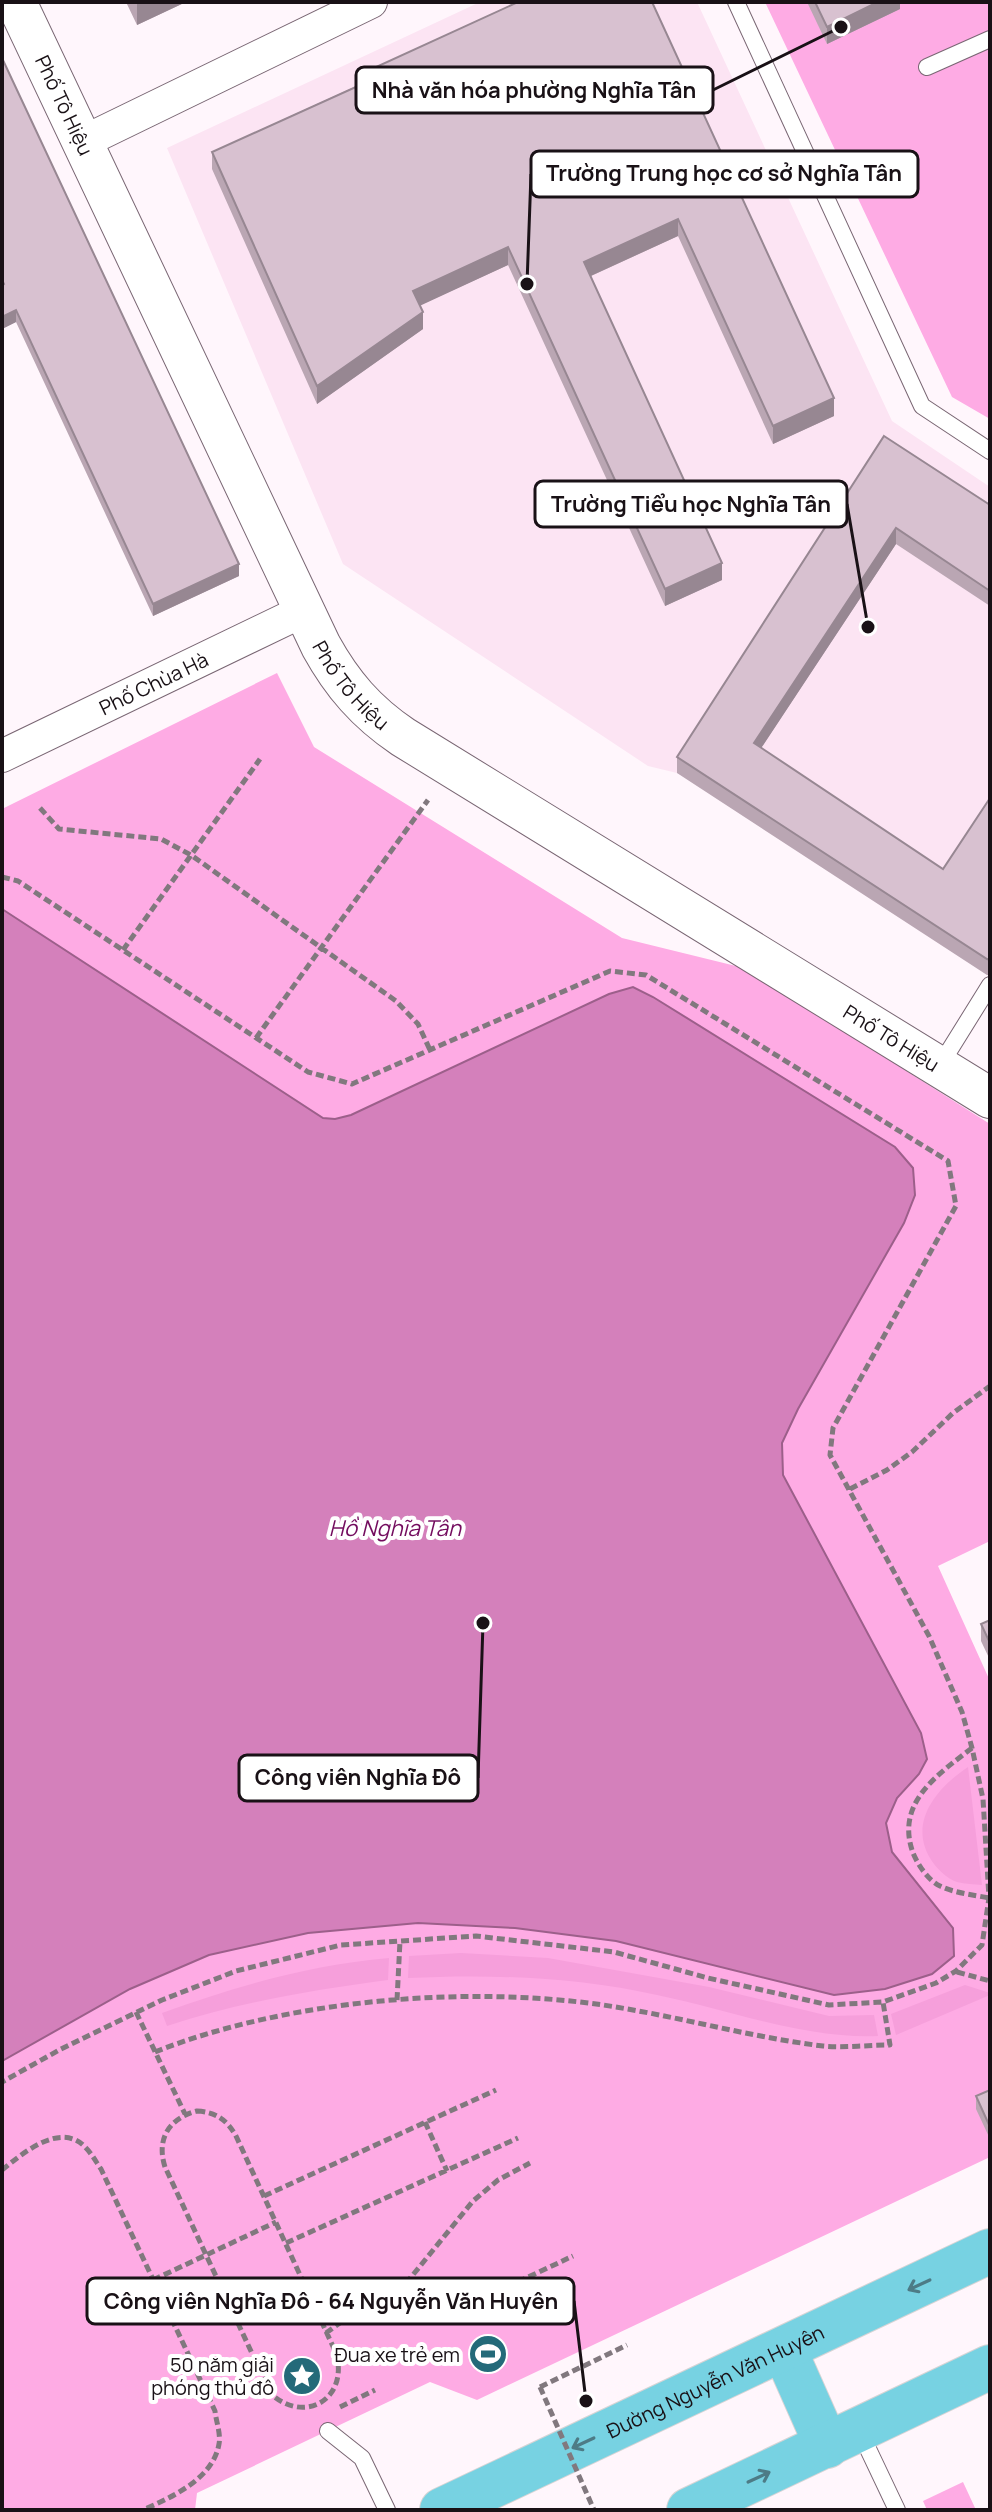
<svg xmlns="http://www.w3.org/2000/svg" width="992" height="2512" viewBox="0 0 992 2512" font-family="Manrope,sans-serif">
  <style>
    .built { fill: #fce4f3 }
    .green { fill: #feabe4 }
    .forest { fill: #f69fdb }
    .water { fill: #d480bb; stroke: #9c5f8a; stroke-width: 2 }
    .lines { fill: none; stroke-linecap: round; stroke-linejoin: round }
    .service-casing { stroke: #796673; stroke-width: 18 }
    .minor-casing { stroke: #796673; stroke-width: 34 }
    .tertiary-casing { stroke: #796673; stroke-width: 42 }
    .primary-casing { stroke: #d6d4d5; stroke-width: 46 }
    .path { stroke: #81787e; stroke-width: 5; stroke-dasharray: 8 4; stroke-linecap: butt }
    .service { stroke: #fff; stroke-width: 16 }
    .minor { stroke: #fff; stroke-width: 32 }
    .tertiary { stroke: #fff; stroke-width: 40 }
    .primary { stroke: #77d2e2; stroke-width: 44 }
    .path-bridge { stroke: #81787e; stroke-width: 5; stroke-dasharray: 8 4; stroke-linecap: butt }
    .wall { fill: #baa6b3 }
    .shaded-wall { fill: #978792 }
    .building { fill: #d8c1d0; stroke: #978792; stroke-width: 2 }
    .oneway { stroke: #4d7b86 }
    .labels { text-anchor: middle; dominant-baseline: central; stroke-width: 8; stroke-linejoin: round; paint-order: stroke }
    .street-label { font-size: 20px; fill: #191116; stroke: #fff }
    .poi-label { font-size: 20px; fill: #191116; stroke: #fff; text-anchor: end }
    .water-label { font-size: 22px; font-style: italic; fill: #730c5e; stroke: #fff }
    .leader { fill: none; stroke: #191116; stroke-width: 3 }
    .callout-dot { fill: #191116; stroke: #fff; stroke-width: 3 }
    .callout { fill: #fff; stroke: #191116; stroke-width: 3 }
    .callout-label { font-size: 22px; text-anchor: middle; font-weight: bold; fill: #191116 }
  </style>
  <rect width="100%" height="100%" fill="#fff6fc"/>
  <!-- built -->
  <path class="built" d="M480 2H697L892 421 990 487V941L677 773 648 766 343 564 167 148Z"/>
  <!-- green -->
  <path class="green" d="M765 2H990V419L952 397Z
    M277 673 314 747 622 938 744 968 990 1124V1541L938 1566 990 1681V2157L477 2400 430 2382 197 2493 195 2510H2V809Z
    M963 2482 976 2510H927L923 2501Z"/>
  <!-- forest -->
  <path class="forest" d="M968 1767 982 1885C974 1884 965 1884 957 1882 947 1879 935 1867 930 1858 908 1821 938 1787 968 1767Z
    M461 1953 548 1958 709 1987 829 2016 874 2015 878 2036C803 2039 730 2010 657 1995 576 1977 490 1974 408 1978L409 1956Z
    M389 1958 388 1980C313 1990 239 2002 167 2026L162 2013C236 1986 310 1965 389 1958Z
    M965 1985 990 1993V1995L896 2035 891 2014Z"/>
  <!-- water -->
  <path class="water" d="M2 909 323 1118 335 1119 351 1115 609 994 633 987 653 997 895 1147 913 1168 915 1195 904 1223 798 1409 782 1443 783 1475 921 1733 927 1759 919 1774 897 1798 886 1823 892 1852 953 1928 954 1956 932 1974 885 1989 834 1995 616 1941 515 1928 418 1923 308 1933 209 1955 130 1989 2 2061Z"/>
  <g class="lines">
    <!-- service casing -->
    <g class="service-casing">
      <path id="service" d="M736 2 922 406 990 451
        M927 67 990 39
        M939 1067 990 985
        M328 2431 362 2458 387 2510
        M860 2432 897 2510"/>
    </g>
    <!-- minor casing -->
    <g class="minor-casing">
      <g id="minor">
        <path d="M83 142 371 2"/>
        <path id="s1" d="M2 756 305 610"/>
      </g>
    </g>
    <!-- tertiary casing -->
    <g class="tertiary-casing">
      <g id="tertiary">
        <path id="s2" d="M16 2 321 646C342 684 366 712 403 737L990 1098"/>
      </g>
    </g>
    <!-- primary casing -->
    <g class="primary-casing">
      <g id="primary">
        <path d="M784 2349 827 2446"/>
        <path id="s3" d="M442 2510 990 2251"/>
        <path d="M689 2510 990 2367"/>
      </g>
    </g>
    <!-- path -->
    <path class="path" d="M40 808 59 829 161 839 191 855 396 1001 418 1024 430 1050
      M2 877 18 881 308 1072 352 1084 610 971 646 975 948 1161 956 1206 833 1428 830 1455 929 1636 962 1712 972 1748 983 1799 989 1898 982 1945 956 1971 936 1983 883 2002 829 2005 708 1978 614 1952 476 1936 341 1945 236 1971 162 2000 61 2049 2 2082
      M123 950 260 759
      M256 1038 428 800
      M850 1489 887 1470 912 1452 953 1413 990 1386
      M972 1748C937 1775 895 1803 913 1853 918 1865 928 1880 940 1886 954 1893 974 1895 989 1898
      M957 1972 990 1981
      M397 2000 400 1941
      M136 2012 185 2114
      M155 2052C285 2000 465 1985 603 2005 677 2016 749 2037 823 2046 845 2048 868 2045 890 2045L883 2002
      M197 2111C216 2112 227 2120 236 2136L336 2353C349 2398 306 2425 271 2394L165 2167C156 2139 169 2118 197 2111Z
      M425 2122 447 2171
      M2 2170C22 2154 61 2120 86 2148 92 2154 96 2162 101 2169L215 2411C216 2421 221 2434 219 2444 213 2479 172 2497 143 2510
      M264 2196 496 2090
      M286 2243 518 2138
      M153 2280 276 2222
      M379 2307 391 2300 412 2276 473 2201 498 2180 530 2163
      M326 2333C341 2322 362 2306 382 2308 396 2309 409 2315 424 2313 474 2305 528 2277 573 2256
      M540 2387 627 2345
      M340 2407 375 2390"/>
    <!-- service -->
    <use href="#service" class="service"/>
    <!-- minor -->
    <use href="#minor" class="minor"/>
    <!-- tertiary -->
    <use href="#tertiary" class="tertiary"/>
    <!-- primary -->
    <use href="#primary" class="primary"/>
    <!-- path-bridge -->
    <path class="path-bridge" d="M540 2387 594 2510"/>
  </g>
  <!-- wall -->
  <path class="wall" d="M126 2H186L137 25Z
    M513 2H652L834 416 773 444 678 236 591 276 722 580 665 606 508 265 420 305 423 329 317 404 212 169V152L363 83V73L513 4Z
    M807 2H900V9L827 44Z
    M2 58 239 576 153 616 16 322 2 329Z
    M884 436 990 505V606L896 544 761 748 943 869 990 798V975H987L677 773V757Z
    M990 1620V1660L981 1641V1624Z
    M990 2090V2139L976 2109V2096Z"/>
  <!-- shaded-wall -->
  <path class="shaded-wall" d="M137 2H186L137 25Z
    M878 2H900V9L827 44V27Z
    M678 219V236L584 279V262Z
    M508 247V265L413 309V291Z
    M16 310V322L2 329V317Z
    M423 312V329L317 404V386Z
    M834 398V416L773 444V426Z
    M896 528V544L754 759V743Z
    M722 563V580L665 606V589Z
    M239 564V576L153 616V604Z"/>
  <!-- building -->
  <path class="building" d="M515 2H652L834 398 773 426 678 219 584 262 722 563 665 589 508 247 413 291 423 312 317 386 212 152 367 82 363 73 516 3Z
    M815 2H878L827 27Z
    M2 58 239 564 153 604 16 310 2 317V286L4 284 2 280Z
    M884 436 990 505V591L896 528 754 743 943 869 990 798V960L987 959 677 757Z
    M990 1620V1643L981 1624Z
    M990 2090V2127L976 2096Z"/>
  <!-- one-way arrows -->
  <defs><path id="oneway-shaft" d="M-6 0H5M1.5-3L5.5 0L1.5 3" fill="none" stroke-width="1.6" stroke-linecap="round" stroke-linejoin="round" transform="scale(2)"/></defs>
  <g class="oneway">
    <use href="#oneway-shaft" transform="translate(919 2285) rotate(155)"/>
    <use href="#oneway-shaft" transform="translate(583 2443) rotate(155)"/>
    <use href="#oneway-shaft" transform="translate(759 2477) rotate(-25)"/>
  </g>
  <!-- icons -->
  <defs>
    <g id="stadium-disc" transform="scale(2)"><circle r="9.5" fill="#246a79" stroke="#fff"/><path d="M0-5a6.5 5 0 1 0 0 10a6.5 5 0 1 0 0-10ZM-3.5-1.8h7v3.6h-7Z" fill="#fff"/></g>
    <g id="sight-disc" transform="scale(2)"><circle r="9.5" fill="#246a79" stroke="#fff"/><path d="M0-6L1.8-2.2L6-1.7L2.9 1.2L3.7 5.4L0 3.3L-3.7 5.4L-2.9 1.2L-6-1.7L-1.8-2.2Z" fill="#fff"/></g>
  </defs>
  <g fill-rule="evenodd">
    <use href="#stadium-disc" x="488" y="2354"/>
    <use href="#sight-disc" x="302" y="2376"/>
  </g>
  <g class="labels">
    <!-- street labels -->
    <g class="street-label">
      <text stroke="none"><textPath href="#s2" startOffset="114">Phố Tô Hiệu</textPath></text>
      <text stroke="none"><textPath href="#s1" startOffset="168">Phố Chùa Hà</textPath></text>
      <text stroke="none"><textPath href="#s2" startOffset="762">Phố Tô Hiệu</textPath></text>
      <text stroke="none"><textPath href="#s2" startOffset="1410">Phố Tô Hiệu</textPath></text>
      <text stroke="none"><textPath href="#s3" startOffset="302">Đường Nguyễn Văn Huyên</textPath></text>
    </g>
    <!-- poi labels -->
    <g class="poi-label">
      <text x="460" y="2354">Đua xe trẻ em</text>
      <text x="274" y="2364">50 năm giải<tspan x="274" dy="23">phóng thủ đô</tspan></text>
    </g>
    <!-- water labels -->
    <g class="water-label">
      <text x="395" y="1528">Hồ Nghĩa Tân</text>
    </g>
  </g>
  <!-- callouts -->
  <path class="leader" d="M841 27L713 90M527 284L531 174M868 627L847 504M483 1623L478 1778M586 2401L574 2301"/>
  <g class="callout-dot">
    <circle cx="841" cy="27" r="8"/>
    <circle cx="527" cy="284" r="8"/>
    <circle cx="868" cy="627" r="8"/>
    <circle cx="483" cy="1623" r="8"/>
    <circle cx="586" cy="2401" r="8"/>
  </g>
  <g class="callout">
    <rect x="356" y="67" width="357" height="46" rx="8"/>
    <rect x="531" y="151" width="387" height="46" rx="8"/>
    <rect x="535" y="481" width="312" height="46" rx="8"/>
    <rect x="239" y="1755" width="239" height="46" rx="8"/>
    <rect x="87" y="2278" width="487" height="46" rx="8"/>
  </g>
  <g class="callout-label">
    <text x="534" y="98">Nhà văn hóa phường Nghĩa Tân</text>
    <text x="724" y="181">Trường Trung học cơ sở Nghĩa Tân</text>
    <text x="691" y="512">Trường Tiểu học Nghĩa Tân</text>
    <text x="358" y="1785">Công viên Nghĩa Đô</text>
    <text x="331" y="2309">Công viên Nghĩa Đô - 64 Nguyễn Văn Huyên</text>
  </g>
  <!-- border -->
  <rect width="992" height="2512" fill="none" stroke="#191116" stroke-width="8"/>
</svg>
